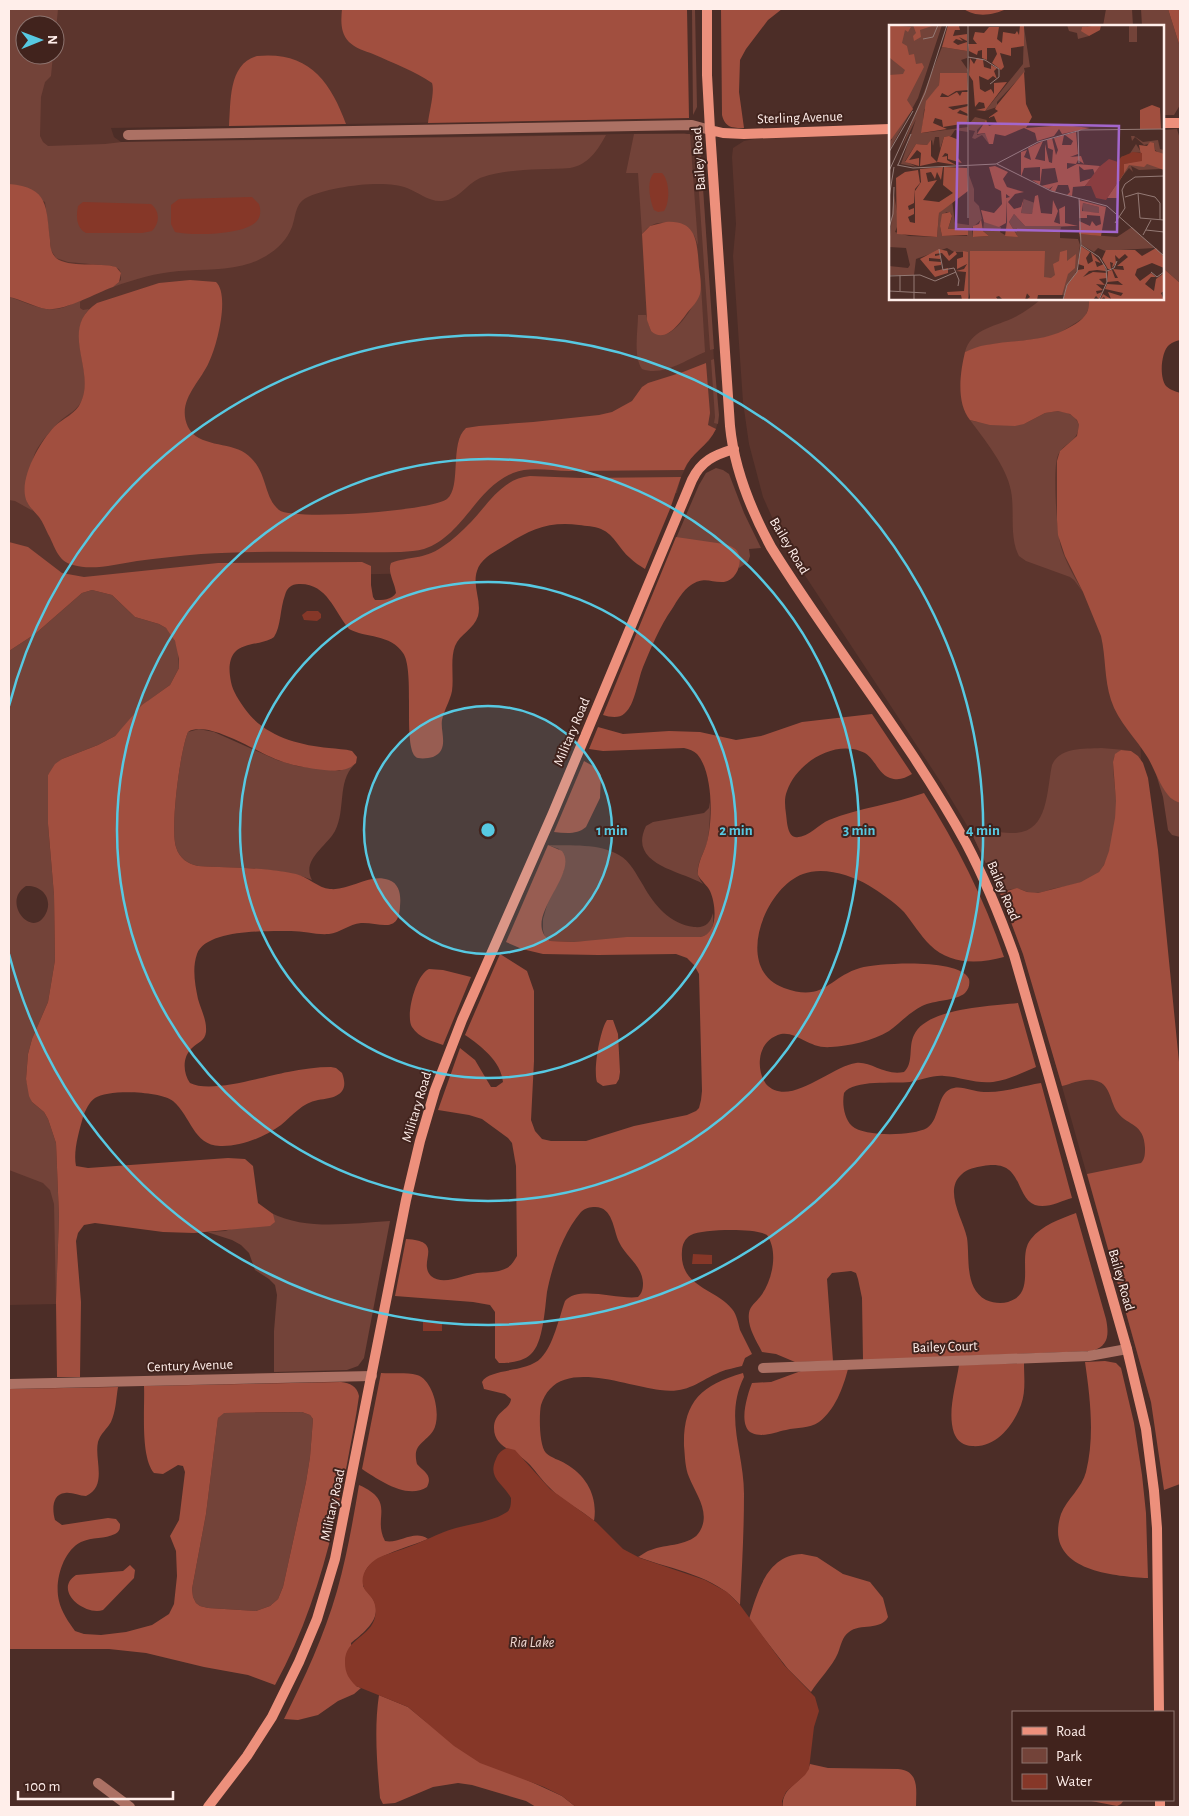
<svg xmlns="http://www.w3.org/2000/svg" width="1189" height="1816" viewBox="0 0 1189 1816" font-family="'Alegreya Sans',sans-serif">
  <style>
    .built { fill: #5c352d; fill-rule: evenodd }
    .green { fill: #734339; fill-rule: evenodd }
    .forest { fill: #a14f3f; fill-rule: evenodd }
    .water { fill: #863728 }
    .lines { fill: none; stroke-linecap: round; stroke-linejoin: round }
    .street { stroke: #ac7164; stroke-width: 10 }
    .secondary { stroke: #ed907c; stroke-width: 10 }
    .ring { fill: none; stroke: #57c9e2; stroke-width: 2.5 }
    .labels { text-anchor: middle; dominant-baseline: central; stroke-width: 4; stroke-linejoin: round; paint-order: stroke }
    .street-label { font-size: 14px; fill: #ffeeea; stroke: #41231d }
    .water-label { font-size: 15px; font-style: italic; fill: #eed6d0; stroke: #41231d }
    .inset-road { fill: none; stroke: #947a75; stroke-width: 1 }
    .view { fill: #a366cc; fill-opacity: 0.15; stroke: #a366cc; stroke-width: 2.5 }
    .inset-edge { fill: none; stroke: #ffeeea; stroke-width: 2.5 }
    .centre { fill: #57c9e2; stroke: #41231d; stroke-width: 2.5 }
    .ring-label { font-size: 15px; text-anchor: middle; font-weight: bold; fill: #57c9e2; stroke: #41231d; stroke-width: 4; stroke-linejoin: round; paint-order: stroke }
  </style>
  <rect width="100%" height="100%" fill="#4c2d27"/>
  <!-- built -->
  <path class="built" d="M9 9H427L518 121 111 128 114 137 121 142 684 133 695 136 700 144 718 421 716 429 709 441 695 453 689 461 681 477 677 493 539 513 427 573 9 582ZM25 25H55V55H25Z
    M890 134V299H1130L1155 1352 1151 1402 1039 1005 1023 954 1000 893 971 832 942 784 783 542 763 497 749 444 743 402 733 256 736 224 732 157 733 148 744 141 754 139Z
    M55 1146 58 1304 9 1305V1147Z"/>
  <!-- green -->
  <path class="green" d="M9 9H58L55 40V25H25V55H53L51 76 45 82 41 97 40 136 43 142 48 146 105 144 122 142 606 135C598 150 588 165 570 168 543 170 509 168 483 177 467 182 460 200 442 201 429 202 418 192 407 188 384 179 328 187 306 198 295 204 296 216 292 227 285 245 268 257 251 263 228 271 203 269 179 271 156 273 135 279 113 287L121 280V273L119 269 112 266 68 262 56 258 51 250 45 202 9 184Z
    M692 9H695L697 107 693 115Z
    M1106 9H1132L1133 26H1103Z
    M1141 9H1168L1180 47V105L1174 115H1163V26H1142Z
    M1177 129 1180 139V283L1163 268V130Z
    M634 134H690L698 245 694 235C675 226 658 213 642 234L638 173H626Z
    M695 136 700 144 713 335 714 349 710 350Z
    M701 285 705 352C687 359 663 377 642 369 633 356 638 331 638 315H646L651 331C656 332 661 335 666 334 680 330 700 298 701 285Z
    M9 297C24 301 40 311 56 309 66 308 74 302 83 299L80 302V308L83 310 89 309C66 336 92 368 83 398 78 411 67 414 59 422 51 430 37 446 34 456 29 470 29 488 27 502L33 511 15 501 9 500Z
    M1041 299H1089V307L1085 317 1058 334 1045 338 988 345 965 352C971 330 992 327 1011 319 1022 314 1032 307 1041 299Z
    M714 359 719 415 718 424 714 423 715 417 711 360Z
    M1058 411C1068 412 1075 415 1079 425 1078 443 1064 442 1058 455 1052 469 1057 532 1061 547 1066 563 1075 578 1083 592L1074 580 1070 577 1026 561 1019 556C1009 537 1015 512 1011 491 1007 467 984 439 970 420L977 422 1024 424 1045 413Z
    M716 468 723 470 729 474 744 513 761 548 749 549 750 556 748 562 739 568V556L671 550 699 485 706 473Z
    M92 590 112 595 135 617 159 624 166 628 171 633 178 647 179 668 170 685 148 701 115 736 98 745 62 759 48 775V824L54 895 55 960 48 1002 32 1039 28 1054 26 1079 32 1102 44 1112 48 1119 56 1143 59 1217 56 1302 54 1204 50 1190 43 1183 9 1170V651L35 634 82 593ZM26 886C40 885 52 896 47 911 34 943 0 902 26 886Z
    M199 729 214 732 277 760 297 766 339 771 354 765C337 782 346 810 335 831 327 846 301 860 312 880 283 867 231 868 198 866 188 864 179 858 176 847 170 828 180 751 188 732Z
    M1101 748 1125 750H1121L1114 757C1112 770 1115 785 1116 799 1117 817 1112 859 1099 872 1088 883 1067 886 1052 889 1046 891 1040 893 1034 893 1028 893 1024 890 1019 889 1013 888 1006 890 1000 893L971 832C986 829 995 832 1010 833 1049 835 1046 793 1052 765 1060 747 1083 749 1101 748Z
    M1156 774C1162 786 1168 798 1180 803V837L1172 835 1168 830 1163 797Z
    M710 802C710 816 710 830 707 843 703 857 691 870 703 884 682 871 627 865 646 826L653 822 704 813 709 808Z
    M548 845C571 846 599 843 619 855 631 862 636 874 643 885 654 905 670 924 694 927 705 928 710 924 713 913 714 925 713 935 700 937L574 942 550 941 545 938 543 930V919L547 905 564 870 559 849Z
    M271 1213C307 1231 351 1223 390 1221L364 1358 358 1366 347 1370 274 1372V1331L277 1295 275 1285 269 1279 255 1270 249 1253 241 1245 232 1240 207 1232 225 1231 273 1215Z
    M302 1412 310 1415 313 1419 310 1457 306 1482 283 1587 278 1599 270 1606 256 1611 208 1608 200 1606 196 1603 193 1597 192 1589 206 1514 218 1418 222 1413H227Z"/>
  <!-- forest -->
  <path class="forest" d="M342 9H687L689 118 428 123C429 112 435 92 432 83 415 71 393 63 373 54 365 51 355 48 349 42 340 33 341 20 342 9Z
    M721 9H782L768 20 746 49 740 60 739 92 744 128C733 128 725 128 722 115Z
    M964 9H1006C994 15 976 18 964 9Z
    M1168 9H1180V47Z
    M257 56C308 51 330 80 346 124L229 126C231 102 228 64 257 56Z
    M9 184C49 187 46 207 50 240 50 246 51 253 56 258 68 268 100 262 116 267L121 273 119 282 113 287C94 294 65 311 46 309 34 307 21 299 9 297Z
    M666 222C697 220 697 242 699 267 700 275 702 285 700 294 698 301 692 307 687 313 679 324 665 344 651 331L647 320 642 234 650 226Z
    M1163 268 1180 283V340C1176 341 1173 342 1169 345 1161 352 1159 377 1166 386 1170 390 1175 391 1180 393V803C1175 801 1171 799 1168 795 1159 784 1155 770 1148 758 1136 738 1118 722 1111 700 1104 679 1106 657 1101 636L1083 592 1065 556 1058 535 1057 520V461L1060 451 1077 436 1079 425 1077 420 1070 414 1058 411 1045 413 1024 424 1015 426 990 425 970 420C956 403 960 373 965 352 972 349 979 346 986 345 1017 339 1044 343 1072 326 1084 319 1090 313 1089 299H1163Z
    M190 280 216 282C230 295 217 346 209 362 200 383 176 401 188 427 198 447 229 442 245 453 269 470 262 496 279 510 293 521 432 511 447 499 462 487 449 443 466 428L479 426 533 422 599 415 612 412 632 401 642 387 648 383 683 372 706 363 710 413 708 425 716 429C708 446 691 453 684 470 646 470 608 471 569 471 551 471 530 466 513 473 475 489 463 536 424 549 417 551 409 551 401 552 335 553 267 550 201 554 179 556 158 558 137 561 116 564 93 571 73 565 57 561 55 546 48 534 45 528 43 522 39 517 35 512 30 508 27 502 17 481 40 442 54 427 63 418 76 414 81 402 96 369 58 329 97 303L159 283Z
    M530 476 581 478 681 477 670 509 645 569C640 566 634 562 630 558 619 549 615 535 601 529 594 526 586 526 579 525 546 521 528 531 501 548 492 553 480 560 477 571 472 586 482 601 478 616 474 629 460 634 455 646 450 659 454 677 452 691 450 701 444 710 442 720 440 732 450 750 433 757 429 758 423 759 418 758 401 754 416 671 403 653 391 634 365 638 349 629 334 611 327 583 299 584 291 584 287 588 285 595 280 608 281 627 274 637 263 645 245 642 235 652 228 660 229 672 231 682 233 692 239 700 245 709 264 736 298 745 329 748 337 749 345 749 352 751L357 757 356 763C347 772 336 771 324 770 308 768 293 766 278 760 258 753 207 719 188 732 180 751 170 828 176 847 179 858 188 864 198 866 229 868 265 867 296 874 308 877 318 888 330 889 351 891 368 873 389 880 400 884 401 896 400 906 399 935 379 922 361 923 349 924 340 933 329 934 316 935 304 931 291 931 268 931 206 929 197 954 192 968 195 985 198 999 201 1010 207 1020 206 1032 205 1041 198 1042 192 1048 182 1057 183 1073 190 1083 211 1094 265 1076 288 1072 302 1069 317 1067 331 1067L336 1068 342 1073C350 1094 336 1098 318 1100 302 1103 293 1115 281 1125 265 1137 240 1147 220 1146 193 1145 191 1116 173 1101 160 1091 108 1089 95 1098 89 1102 85 1111 83 1117 79 1132 73 1151 76 1166L88 1168 228 1158 245 1159 253 1166 258 1203 273 1214 275 1222 270 1226 194 1233 163 1232 95 1223 84 1225 78 1233 76 1241 81 1302 80 1377H57L56 1302 59 1217 56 1143 48 1119 44 1112 32 1102 29 1096 26 1079 28 1054 32 1039 48 1002 55 960 54 895 48 824V775L55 764 62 759 98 745 115 736 142 705 170 685 179 668V659L175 641 166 628 159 624 135 617 112 595 92 590 82 593 35 634 9 651V542L28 547 62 573 84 577 218 563 362 562 371 566V585L373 597 375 600C382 600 392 600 396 593 395 583 387 572 391 563 409 556 423 560 442 547 453 540 462 531 471 522 488 504 503 478 530 476Z
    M676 537 724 544C731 546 737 548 739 555 742 565 736 580 724 582 711 583 705 576 691 585 683 590 677 601 672 609 660 626 651 648 643 667 638 679 635 705 625 713 619 719 610 717 603 715Z
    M872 714 912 774C905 778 899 781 890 778 876 773 875 755 860 751 832 741 796 764 787 791 784 798 785 806 786 814 787 820 787 835 795 837 807 839 819 824 829 820 859 808 893 804 924 793 957 845 984 898 1004 957 979 964 950 965 930 945 920 935 913 923 904 912 893 901 881 893 868 885 851 875 823 866 803 874 764 888 733 970 784 988 824 1003 829 977 860 968 880 963 959 958 969 979 970 984 969 989 965 993 956 1001 934 1000 922 1006 910 1012 900 1023 889 1031 873 1041 848 1046 831 1047 809 1049 797 1031 781 1034 769 1037 761 1047 760 1059 759 1067 761 1077 766 1084 789 1109 831 1066 856 1063 871 1061 884 1076 904 1072 914 1063 908 1047 914 1035 926 1008 991 1006 1018 1003L1036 1067C1022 1073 1008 1080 993 1082 976 1084 961 1077 944 1076 933 1075 921 1080 910 1082 894 1084 854 1079 844 1093 842 1104 844 1118 852 1126 864 1137 913 1136 927 1128 941 1119 936 1091 954 1088 963 1086 974 1092 984 1092 1003 1093 1022 1086 1041 1083L1072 1198C1061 1201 1047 1209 1035 1205 1014 1197 1024 1158 983 1166 976 1167 967 1169 962 1174 943 1190 963 1219 967 1238 970 1258 964 1288 986 1300 993 1303 1001 1304 1008 1302 1038 1293 1016 1257 1031 1239 1042 1225 1060 1219 1076 1213L1106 1319C1109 1334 1109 1346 1092 1351L863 1360 862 1298 858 1279 856 1273 851 1271 832 1273 827 1279 833 1361 795 1362 776 1354 762 1352C756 1340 747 1327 749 1313 750 1306 756 1302 760 1297 772 1282 779 1252 767 1235 756 1228 703 1229 691 1235 685 1238 682 1245 682 1251 679 1287 715 1288 732 1309 737 1315 738 1323 740 1330 744 1338 748 1346 752 1354L745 1358 742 1366C735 1368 727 1369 720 1372 697 1382 688 1394 660 1390 631 1387 573 1363 550 1389 546 1393 543 1399 541 1405 539 1414 539 1446 546 1453 551 1458 560 1460 566 1464 587 1476 598 1497 594 1521 580 1509 562 1501 550 1488 541 1480 535 1469 527 1462 515 1450 494 1448 494 1428 494 1411 510 1410 511 1399L505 1394 484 1389 482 1382C489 1368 527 1373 541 1358 553 1346 559 1318 565 1301 578 1285 618 1300 638 1297 642 1293 643 1289 643 1283 642 1265 626 1257 619 1242 613 1229 613 1207 595 1207 590 1207 585 1208 581 1212 563 1233 552 1266 547 1292 545 1308 543 1344 531 1354 523 1362 509 1363 499 1363L495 1358V1312L490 1305 473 1302 395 1296 406 1239C446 1241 417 1262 431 1276 443 1286 464 1275 477 1273 486 1272 498 1273 507 1268 512 1265 514 1261 517 1256L516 1166 512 1143 508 1138 482 1119 469 1115 438 1110 460 1048 475 1060 491 1087H496L503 1082C501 1061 481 1046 465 1035L500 954 527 971 534 991V1061L531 1120 535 1131 542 1139 551 1141H586L634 1126 687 1115 696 1111 699 1108 701 1100 702 1091 699 974 694 965 687 958 676 954 598 955 543 954 522 949 506 942 548 845 562 851C580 874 520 919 550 941L574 942 627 937H700C719 934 716 904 710 891 707 885 701 881 698 875 697 862 704 854 707 842 713 820 713 772 697 754 694 751 689 749 684 748L603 751 589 749 598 727 623 734 669 731 700 732 736 740 761 736 802 722Z
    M1121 750 1131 751 1138 756 1143 763 1148 778 1158 850 1180 1072V1484L1164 1490 1151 1402 1087 1174 1141 1163C1145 1159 1145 1154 1145 1148 1144 1123 1128 1126 1118 1113 1110 1103 1111 1085 1097 1081 1086 1077 1073 1083 1062 1086L1023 954 1000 893 1017 888 1027 892 1038 893 1081 882 1099 872 1104 865 1109 851 1115 818 1116 801 1113 762 1115 754Z
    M584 761 593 766 601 775 600 798 586 827C577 835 565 833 554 832Z
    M429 969 443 970 471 977 443 1045C432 1041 419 1038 412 1027 405 1016 416 974 429 969Z
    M607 1020H613L618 1034 620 1072 619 1079 616 1084 603 1086 597 1082C593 1070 600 1030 607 1020Z
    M1105 1361 1116 1363 1121 1368 1134 1423 1142 1475 1146 1513 1148 1578C1111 1576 1043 1570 1061 1514 1067 1499 1082 1488 1086 1472 1095 1436 1090 1397 1085 1362Z
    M1024 1363C1024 1376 1026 1392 1021 1405 1013 1426 996 1448 972 1446 964 1446 957 1441 954 1433 947 1412 956 1386 959 1365Z
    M848 1369C843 1388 835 1410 819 1422 809 1429 797 1427 786 1430 775 1432 763 1438 752 1433 737 1426 748 1393 752 1383L771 1382 801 1371Z
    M381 1373C392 1374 406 1372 417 1375 434 1380 442 1417 433 1431 424 1444 412 1444 417 1464 424 1472 433 1475 427 1487 407 1500 379 1480 362 1469Z
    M743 1373 744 1377C724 1417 744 1452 744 1494 744 1531 742 1568 740 1605 715 1575 673 1570 638 1557 642 1555 646 1551 651 1550 665 1544 692 1546 700 1531 711 1512 695 1493 689 1477 685 1468 685 1456 684 1446 683 1402 701 1385 743 1373Z
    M341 1382C350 1383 357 1386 359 1396 356 1419 351 1441 347 1464 332 1541 313 1616 275 1685L248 1675 204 1667 146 1653 109 1649H9V1389L118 1387C116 1399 116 1411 111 1422 107 1429 100 1434 98 1442 94 1459 108 1486 86 1496 79 1496 72 1492 65 1493 52 1494 52 1510 55 1520L62 1525 108 1518 116 1519 120 1524C120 1529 120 1531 115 1534 105 1539 92 1537 81 1542 63 1551 54 1581 59 1601 61 1611 69 1623 75 1631L84 1634 101 1635 126 1632 152 1625 169 1614 174 1604 177 1576 176 1551 170 1536 179 1520 180 1513 185 1472 183 1466 178 1465 163 1474 154 1473C140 1456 145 1408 144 1386ZM302 1412 310 1415 313 1419 310 1457 306 1482 283 1587 278 1599 270 1606 256 1611 208 1608 200 1606 196 1603 193 1597 192 1589 206 1514 218 1418 224 1413Z
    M359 1485C397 1502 372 1517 385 1541 400 1544 414 1529 428 1539 412 1546 374 1555 366 1570 363 1575 364 1581 363 1586 366 1591 370 1594 373 1599 384 1618 363 1633 351 1643L356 1686 361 1688 354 1694 338 1701 318 1715 298 1720 284 1719C305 1677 324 1636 337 1591 347 1556 353 1520 359 1485Z
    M802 1554 817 1557 843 1574 870 1582 883 1598 888 1617C881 1631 860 1623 849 1632 842 1637 841 1645 838 1653 832 1667 819 1679 811 1692L788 1669 749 1619C758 1591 767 1555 802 1554Z
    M130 1565 135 1570 134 1578 103 1610C84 1616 53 1590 76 1575L123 1571Z
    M379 1695 408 1707 425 1721 527 1780 562 1796 576 1807H536L526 1801 472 1785 458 1783 433 1787 395 1803 383 1804 380 1798C377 1764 374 1728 379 1695Z
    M810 1764 828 1768 898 1769C920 1771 916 1790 916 1807H783C780 1787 805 1782 810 1764Z
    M1086 1800H1124L1121 1804 1117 1806Z"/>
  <!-- water -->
  <path class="water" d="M654 173H662C670 181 670 202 664 211L658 212 654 210C650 201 646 181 654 173Z
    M252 197 259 204C261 210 261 217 256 222 243 235 192 236 175 232L171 224V205L179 199Z
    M83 202 151 204C160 211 160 223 152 231L142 233H86C76 228 76 216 78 206Z
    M307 611H318L321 614V618L317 621 304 620 302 615Z
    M693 1254 712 1255V1264H692Z
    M423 1322H442V1331H423Z
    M507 1448 515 1450 550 1489 596 1522 623 1549 640 1558 705 1580 727 1592 740 1605 784 1665 815 1697 819 1711 814 1727 809 1769 805 1775 786 1792 782 1801 783 1807H576L562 1796 544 1787 480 1763 454 1746 408 1707 356 1686C349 1679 345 1673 345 1663 344 1639 371 1637 375 1617 376 1613 376 1607 374 1602 372 1597 368 1594 365 1590 358 1578 367 1564 378 1558 386 1554 395 1552 403 1549 421 1543 438 1533 456 1528 471 1524 494 1521 507 1512 511 1509 511 1503 511 1498 503 1483 487 1478 496 1459 498 1453 502 1450 507 1448Z"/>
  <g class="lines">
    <!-- street -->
    <path class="street" d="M128 135 692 125 710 130
      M763 1368 1089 1356 1127 1349
      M9 1384 372 1376
      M98 1783 130 1807"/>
    <!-- secondary -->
    <path class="secondary" d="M707 9V75L710 130 730 426C734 468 751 510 771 547 833 647 909 739 966 843 985 879 1000 916 1014 955L1127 1349 1146 1429 1154 1491 1157 1528 1159 1712
      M1163 123H1180
      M710 130 723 133 744 134 890 129
      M1160 1800V1807
      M208 1807 247 1756 272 1717 299 1662 317 1619 335 1559 406 1200 420 1141 435 1090 462 1020 553 813 692 480C701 461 714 455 734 449"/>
  </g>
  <!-- distance rings -->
  <circle cx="488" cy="830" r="124" fill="#57c9e2" fill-opacity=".12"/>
  <g class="ring">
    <circle cx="488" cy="830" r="124"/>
    <circle cx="488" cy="830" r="248"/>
    <circle cx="488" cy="830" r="371"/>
    <path d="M9 706A495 495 0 1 1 9 954"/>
  </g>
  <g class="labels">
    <!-- street labels -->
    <g class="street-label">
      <text transform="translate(800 118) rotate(-2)">Sterling Avenue</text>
      <text transform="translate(699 159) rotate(-94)">Bailey Road</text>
      <text transform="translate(789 546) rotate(59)">Bailey Road</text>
      <text transform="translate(572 732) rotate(-67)">Military Road</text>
      <text transform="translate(1003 891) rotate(67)">Bailey Road</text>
      <text transform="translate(417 1107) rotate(-73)">Military Road</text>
      <text transform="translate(1121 1280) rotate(74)">Bailey Road</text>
      <text transform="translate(945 1347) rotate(-2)">Bailey Court</text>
      <text transform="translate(190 1366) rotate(-2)">Century Avenue</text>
      <text transform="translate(333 1505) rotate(-78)">Military Road</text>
    </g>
    <!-- water labels -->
    <g class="water-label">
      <text x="532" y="1642">Ria Lake</text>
    </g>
  </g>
  <!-- overview -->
  <g transform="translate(889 25)">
    <rect width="275" height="275" fill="#4c2d27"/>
    <path d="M0 0H53L29 73 0 126V116L3 115 0 104ZM178 0H201L192 4 200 11 189 14 188 8 180 6ZM240 0H248V17H240ZM135 2 141 42 135 43 136 47 108 77V82L96 86 134 39ZM53 22 78 26V33L72 35 79 45 78 48H51L50 60 35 85 33 108 79 102V107L66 105 62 111 55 112 51 124 50 112H46L44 121 43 115 38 120 27 119 16 136 28 142 12 139 27 94 11 127ZM86 92 98 95 88 105V110L97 108 100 119 93 110 86 114 83 113 86 106 80 105V99ZM242 111H245L254 117 269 115 271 124 275 125 272 144 250 145 242 141 244 147 240 143 232 153V132L240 130 247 119 252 127H243L271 129 266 125 265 118 255 120 246 112 243 116ZM80 150 85 164V176L90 181 93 194 83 203 84 212 100 211 94 206 95 196 112 202 111 207 116 210H128L120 197 125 189 136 201H183L172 202 171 207V213L189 214 191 220 188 245 175 270 81 268 79 275V227H65L58 223 27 234 25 250H0V241L19 243 21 240 17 223 0 222 5 170 10 197 6 207 20 211 48 212 50 188 63 175 66 198 80 200ZM57 187 62 188 63 192 59 204 79 203 78 211H53L51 201ZM135 174 146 178 143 189 132 188ZM194 178 210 182V188L194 187ZM243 202 265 223 216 226 209 223 205 227 193 220 190 209 228 212Z" fill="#734339" fill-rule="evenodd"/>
    <path d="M0 0 22 2 19 7 16 5 13 18 18 21 20 30 25 29 27 39 33 38 35 42 18 75 24 84 1 116 0 50 14 49 16 45 1 33ZM24 0H46L31 5 32 12 25 16 24 11 27 8ZM59 0 70 1 71 5H66L64 11 78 9V16L70 12 74 16 67 14 64 17 69 20 78 17V26L53 22ZM131 0H135V21L122 23V31L111 28 115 42 112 45 103 38 108 29 106 23H98V35L93 33V25L89 26 88 30 80 26 79 19H88L84 14 86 7 95 8 100 2H110L108 14 113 18 114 7 126 9 128 6 130 10ZM212 0 211 5 200 11 192 6 193 2ZM81 33 85 39 88 33 94 35 95 42 102 44V40L108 43 105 46 108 54 104 51 99 55 90 51 91 64 96 67 102 64 105 69V58L118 57 96 86 87 85 96 83 95 78 90 77 86 82 84 56 80 50ZM135 47 137 79 143 92 137 103 175 100 201 103 173 109 170 104 165 111 148 116 146 108 135 103 116 111 106 109 104 119H100L96 108 88 109 97 95 100 101 108 98 105 91 99 93 109 86 106 84 108 80ZM51 48H78L79 65 67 66 59 71 53 68 51 72H59L68 67 71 71 73 67H79V79L59 82 64 85 79 81V89L71 85 68 88 79 91 78 98 54 102 53 95 46 93 44 98 58 104 32 108 37 76 50 60ZM263 80 271 83 272 104H251V85ZM187 107 189 129 181 132 192 131 195 139 189 135 187 139 178 138V144L188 139 211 141 206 150 204 144 195 145 190 141 191 157 203 153 196 161 184 162 183 171 178 170 181 167 179 160H169L166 167 161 165 164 161 160 164 152 161 169 157 166 143 153 144 151 160 143 155 151 156V142L135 143 132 152V127L138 125 135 132 142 135 139 123 154 116 146 134 156 136V119L160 137 163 138 164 125 159 123 158 115 163 113 167 130 169 125 165 113 175 110 173 120H182L184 116 176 110ZM60 111 70 115 69 133 73 138 59 134V129L56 128 53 132 58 131V135L67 140 49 137 31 141 32 128 28 125 20 135 30 133V141L16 137 27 119 38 120 42 115V131L48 137 55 112ZM261 117 265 118 266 126 275 129V145L258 139 255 142 240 140 228 160V173H218L235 148V139L253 135 250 120 258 121ZM106 141 119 147 114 154 118 162 135 167 126 169 119 177 125 184 132 182 135 173 132 188 143 189 146 171 149 170 152 188 163 189 164 175 169 186 165 197 171 199 170 184 176 181V198L189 201H136L125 189 120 197 129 212 116 211 118 197 117 173 121 172 117 169V198L110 202 95 197 92 185 105 188 113 179 112 166 106 163 100 142ZM54 142 52 155 48 147 46 154 42 147 37 148 39 157 48 155 34 175 50 177 64 168 54 160 55 142 78 143 79 166 50 188 48 212 8 209 7 153 16 147 29 145 31 158 26 164 25 178 19 181 20 185 25 183V189L19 192 21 197 26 198V166L32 157 31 144ZM190 175 217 182 212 211 190 209V196L201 201 203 196 207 201 212 199 211 191 198 190V193H190ZM194 178 210 182V188L193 186ZM61 187 63 191 59 204 79 203V210L53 211 51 201 53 189ZM92 194 94 206 100 211 84 212V201L90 199ZM192 221 201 227 197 233 199 239 204 236 202 227 212 238 206 236 208 242 215 239 217 246 208 245 200 246 194 252 204 247 218 248V253L210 254 216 260 207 259 214 265 207 266 208 269 213 267 210 274 207 271 204 275H174L178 261 189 245 195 244V241L189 239ZM267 223 275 232V243L263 238 248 244 246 250 251 256 262 248 267 252H262L256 259 265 266 267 254 275 248V266L272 268 275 275H217L215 272 211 275 214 269 222 274 219 267 232 271 234 268 216 264 218 259 234 260 229 256 218 257 219 246 223 245 226 253H229L224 244 235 245 234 241H228L239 232 236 229 230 234 226 230 227 238 223 243 224 238 221 237 222 244H219L213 234 217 225H246L253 231ZM50 224 58 226 60 231 66 226 68 229 60 236 53 228 46 229V231L51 230V234L40 233V236L52 237V240L45 241 46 246 59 243V248L46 252 31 234ZM178 225V236L187 229 186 243 179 249 173 270H149L148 275H137L141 272 138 268 136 275H114L110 271 107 272 109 275H81V226H156L155 252 162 253 166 250 164 239 170 236 171 227ZM74 226 79 227V275H73L72 270H59L58 267 75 266 77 247 67 246 75 244 78 239 68 244V234L74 232Z" fill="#a14f3f" fill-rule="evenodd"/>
    <path d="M244 127 253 128V136L235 139V148L217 175 207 173 202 161H196L210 142 220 134 229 137 232 132Z" fill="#863728"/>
    <path class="inset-road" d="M79 0V193M34 14 44 12 49 0M79 32 96 35 110 44V52L101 59M189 106 190 138M0 127 24 86M108 139 162 166 218 181 275 231M8 140 24 143 107 139 149 117 192 105 275 104M9 140 22 109M0 146 36 68 58 0M249 168 251 193 275 195M236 172 249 168 266 172 271 178V195M0 173 5 142M190 173 192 220M226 198 236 183 233 165 236 159 246 152 275 151M0 203 4 189 5 162M257 205 275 207M254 210 262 195M192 220 210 232 217 243 218 257 210 275M50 224 54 245 65 243 70 255 69 261M218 246 225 243 228 236M262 247 268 252 275 247M25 250V275M0 251 31 250 46 256 67 247M0 266 37 268M11 266V250M174 275 178 260 188 247 192 220"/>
    <path class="view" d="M69 98 230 101 228 207 67 204Z"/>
    <rect width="275" height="275" class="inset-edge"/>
  </g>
  <circle cx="488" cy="830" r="8" class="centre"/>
  <g class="ring-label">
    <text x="612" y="835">1 min</text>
    <text x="736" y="835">2 min</text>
    <text x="859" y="835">3 min</text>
    <text x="983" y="835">4 min</text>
  </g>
  <!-- border -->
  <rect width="1189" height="1816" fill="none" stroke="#ffeeea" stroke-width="20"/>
  <!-- legend -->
  <rect x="1012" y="1711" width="162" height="90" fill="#41231d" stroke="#8d746f"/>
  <rect x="1022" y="1727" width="25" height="8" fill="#ed907c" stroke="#8d746f"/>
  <text x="1056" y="1736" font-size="15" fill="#ffeeea">Road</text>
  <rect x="1022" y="1748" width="25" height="15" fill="#734339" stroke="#8d746f"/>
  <text x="1056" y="1761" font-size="15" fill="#ffeeea">Park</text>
  <rect x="1022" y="1774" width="25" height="15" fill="#863728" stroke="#8d746f"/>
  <text x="1056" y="1786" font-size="15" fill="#ffeeea">Water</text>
  <!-- north arrow -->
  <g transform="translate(40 40) rotate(89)"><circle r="24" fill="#41231d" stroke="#8d746f"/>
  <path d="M0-4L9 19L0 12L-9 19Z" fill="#57c9e2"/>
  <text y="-8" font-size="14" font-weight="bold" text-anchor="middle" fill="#ffeeea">N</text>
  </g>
  <!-- scale -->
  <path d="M18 1791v8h155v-8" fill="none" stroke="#ffeeea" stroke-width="2.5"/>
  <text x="25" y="1791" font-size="15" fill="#ffeeea" stroke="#41231d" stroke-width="4" paint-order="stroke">100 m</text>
</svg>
